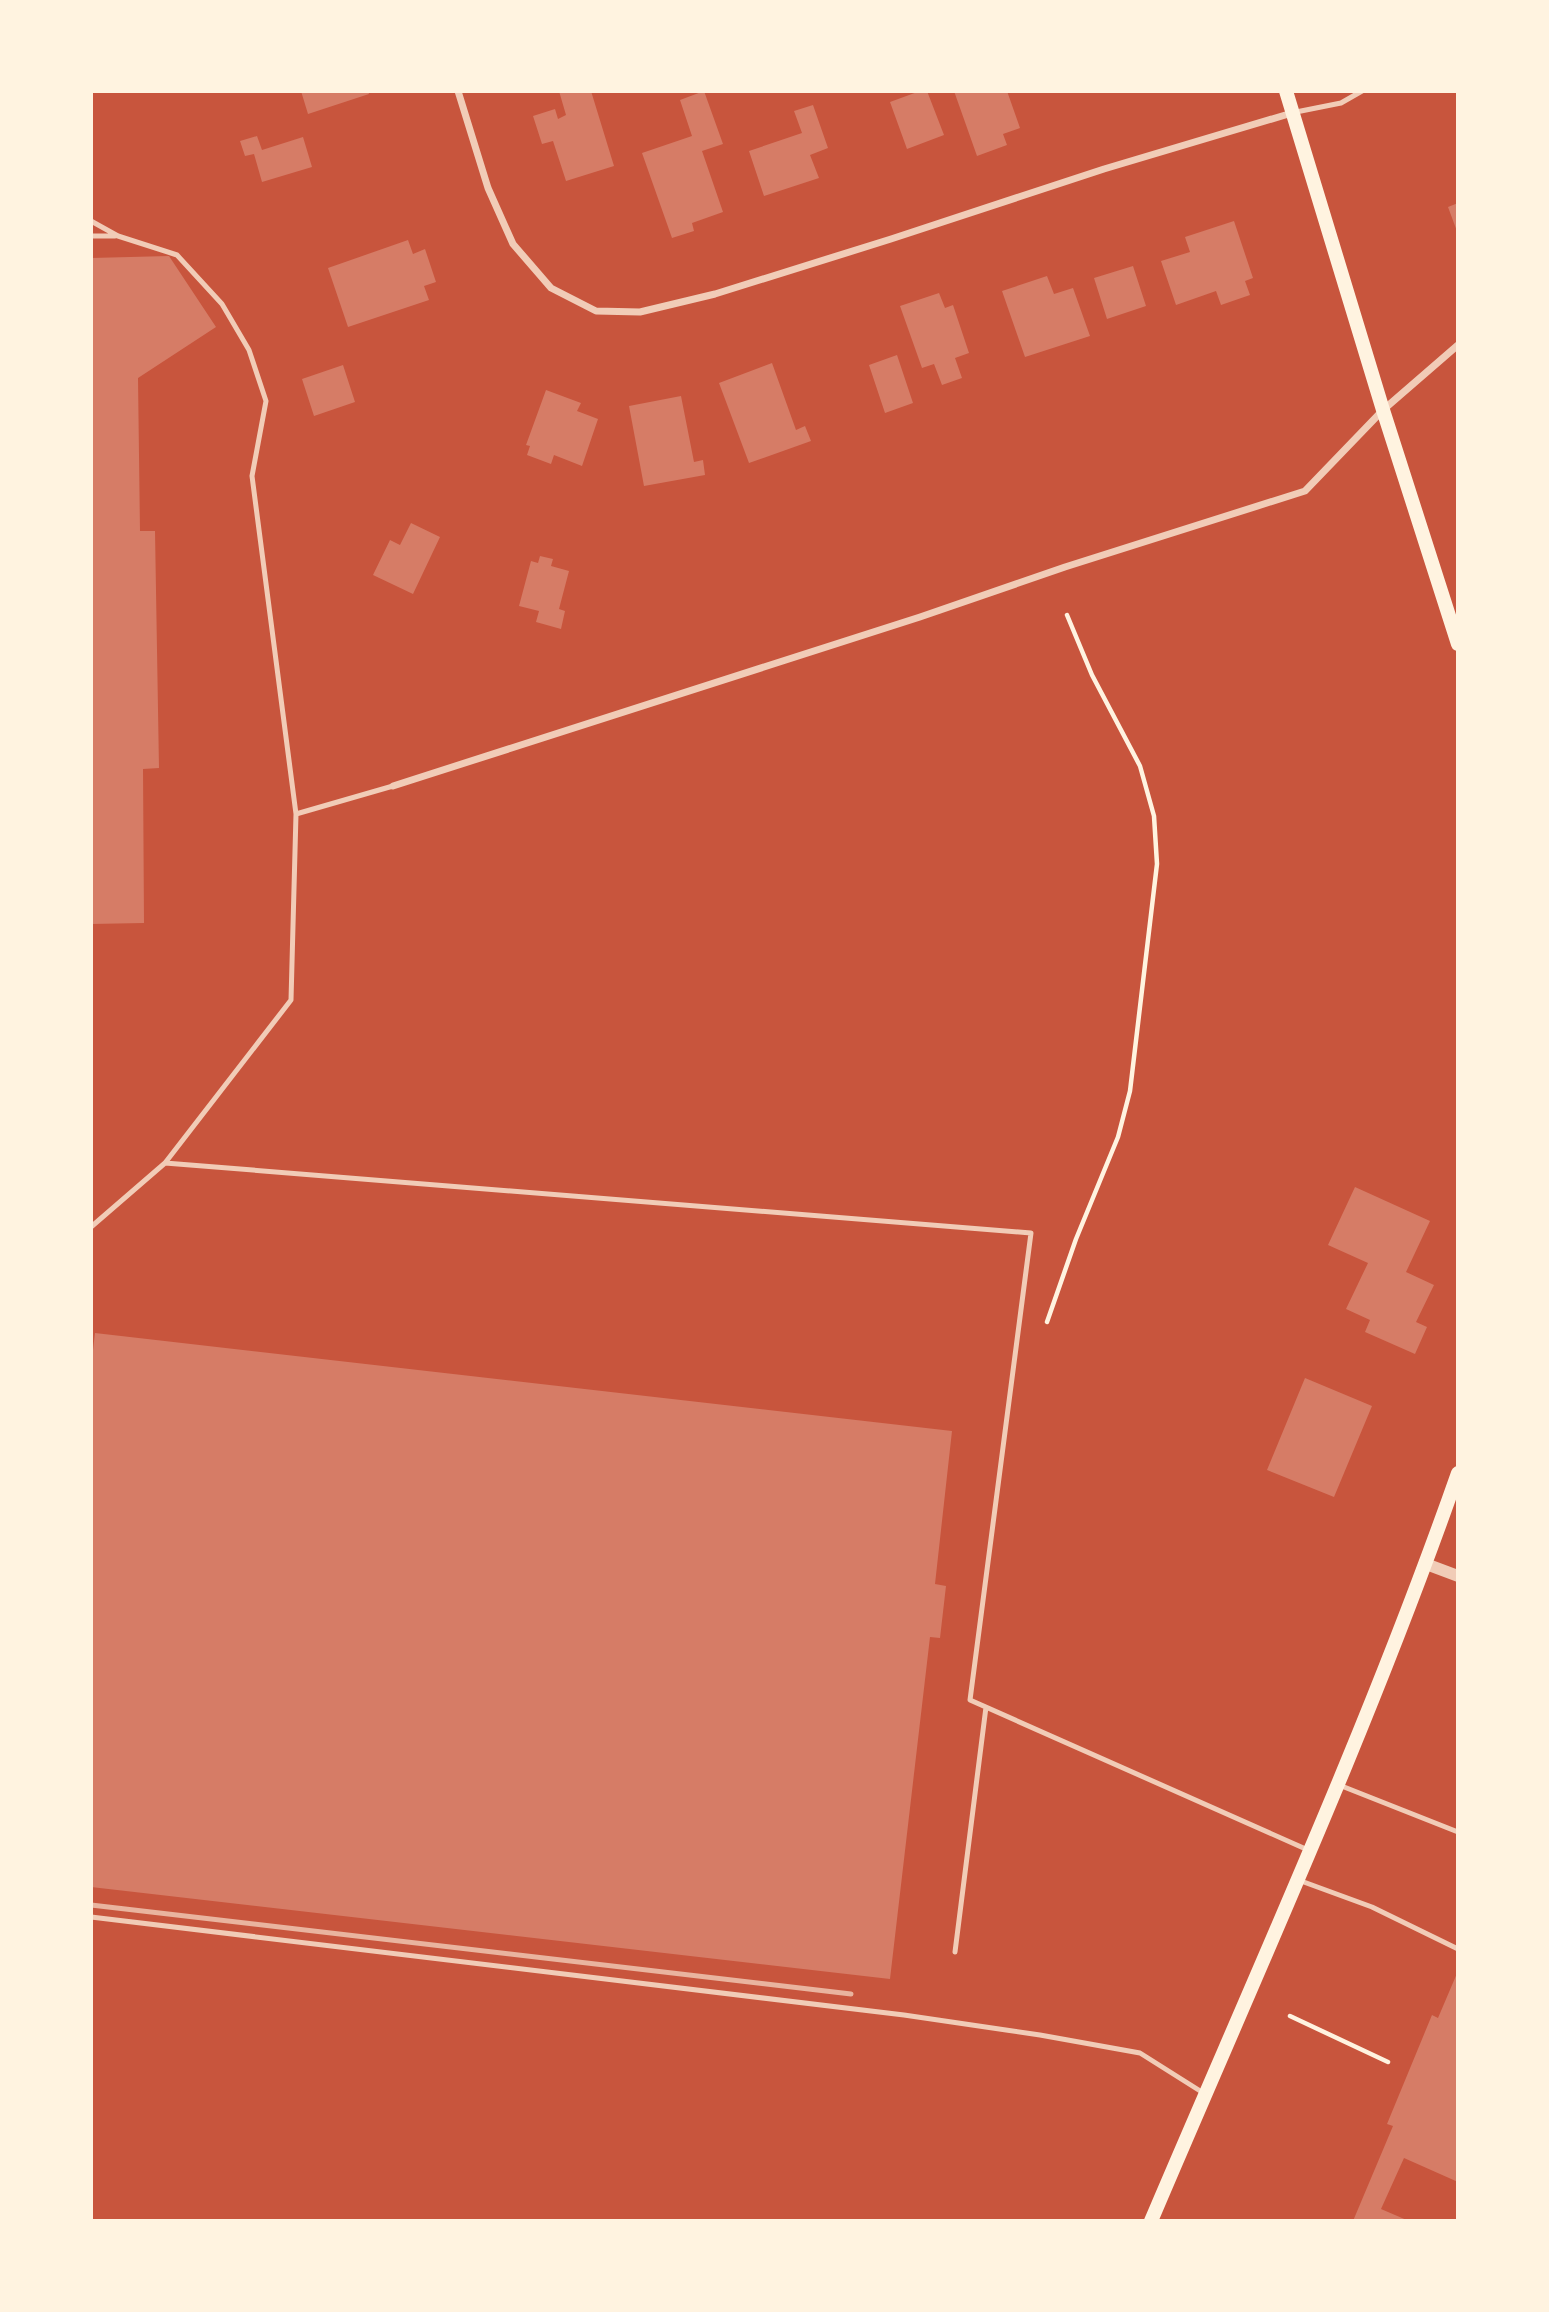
<svg xmlns="http://www.w3.org/2000/svg" width="1549" height="2312" viewBox="0 0 1549 2312" font-family="Figtree,sans-serif">
  <style>
    .building { fill: #d67c66 }
    .lines { fill: none; stroke-linecap: round; stroke-linejoin: round }
    .path { stroke: #fff3e0; stroke-width: 4.5 }
    .service { stroke: #f1ccb7; stroke-width: 5 }
    .minor { stroke: #f1ccb7; stroke-width: 7 }
    .tertiary { stroke: #f1ccb7; stroke-width: 12 }
    .secondary { stroke: #fff3e0; stroke-width: 14 }
    .rail { stroke: #e9b49f; stroke-width: 5 }
  </style>
  <rect width="100%" height="100%" fill="#c8553d"/>
  <!-- building -->
  <path class="building" d="M301 91H368L369 94 308 114Z
    M559 91H591L614 166 566 181 553 141 542 144 533 116 555 109 558 119 566 115Z
    M704 91 723 144 702 151 723 212 692 223 694 231 672 238 642 153 692 136 680 100Z
    M920 91H927L944 135 907 149 890 102Z
    M954 91H1007L1020 128 1003 134 1007 145 977 156Z
    M813 105 828 148 810 155 819 178 764 196 749 151 802 133 794 111Z
    M257 136 262 150 303 137 312 167 262 182 254 154 245 156 240 141Z
    M1458 203V234L1448 207Z
    M1234 221 1253 278 1245 281 1250 295 1221 305 1216 291 1176 305 1161 261 1190 252 1185 237Z
    M408 240 413 254 425 249 436 282 424 286 429 300 348 327 328 268Z
    M169 256 216 327 138 378 140 531H155L159 768 143 769 144 923 91 924V258Z
    M1133 266 1146 306 1107 319 1094 278Z
    M1047 276 1054 294 1073 288 1090 336 1025 357 1002 291Z
    M939 293 945 308 953 305 969 353 955 358 962 378 942 385 934 364 922 368 900 306Z
    M897 355 913 403 885 413 869 365Z
    M772 363 796 430 805 426 811 441 749 463 719 383Z
    M343 365 355 402 314 416 302 379Z
    M546 390 581 403 577 411 598 419 582 466 554 455 551 464 527 455 530 446 526 445Z
    M681 396 694 462 703 460 705 475 644 486 629 406Z
    M411 523 440 537 413 594 373 575 390 540 400 545Z
    M540 556 553 559 551 566 569 571 559 609 565 611 561 629 536 622 539 611 519 606 531 561 538 563Z
    M1355 1187 1430 1221 1406 1272 1434 1285 1416 1322 1427 1327 1415 1354 1365 1332 1370 1320 1346 1309 1368 1263 1328 1245Z
    M95 1333 952 1431 935 1584 946 1586 940 1638 930 1637 890 1979 91 1887V1367Z
    M1305 1378 1372 1406 1334 1497 1267 1470Z
    M1458 1971V2182L1404 2158 1381 2209 1409 2221H1353L1393 2126 1387 2124 1432 2015 1438 2018Z"/>
  <g class="lines">
    <!-- path -->
    <path class="path" d="M1047 1322 1076 1239 1118 1137 1130 1091 1157 864 1154 816 1140 766 1092 675 1067 615
      M1290 2016 1388 2062"/>
    <!-- service -->
    <path class="service" d="M1296 112 1341 103 1362 91
      M91 221 118 236 177 255 222 304 249 350 266 401 252 476 296 814 393 786
      M91 236H115
      M165 1163 1031 1233 970 1700 1308 1850
      M91 1227 165 1163 291 1000 296 814
      M1339 1785 1458 1832
      M1301 1881 1372 1907 1458 1949
      M91 1917 904 2015 1040 2035 1140 2053 1205 2094
      M955 1952 986 1707"/>
    <!-- minor -->
    <path class="minor" d="M458 91 488 188 513 244 551 288 596 311 640 312 715 294 891 239 1104 169 1292 113
      M393 786 920 617 1065 567 1305 491 1383 410 1458 345"/>
    <!-- tertiary -->
    <path class="tertiary" d="M1426 1564 1458 1576"/>
    <!-- secondary -->
    <path class="secondary" d="M1286 91 1383 410 1458 644
      M1151 2221C1256 1974 1369 1727 1458 1473"/>
    <!-- rail -->
    <path class="rail" d="M91 1905 851 1994"/>
  </g>
  <!-- border -->
  <rect width="1549" height="2312" fill="none" stroke="#fff3e0" stroke-width="186"/>
</svg>
